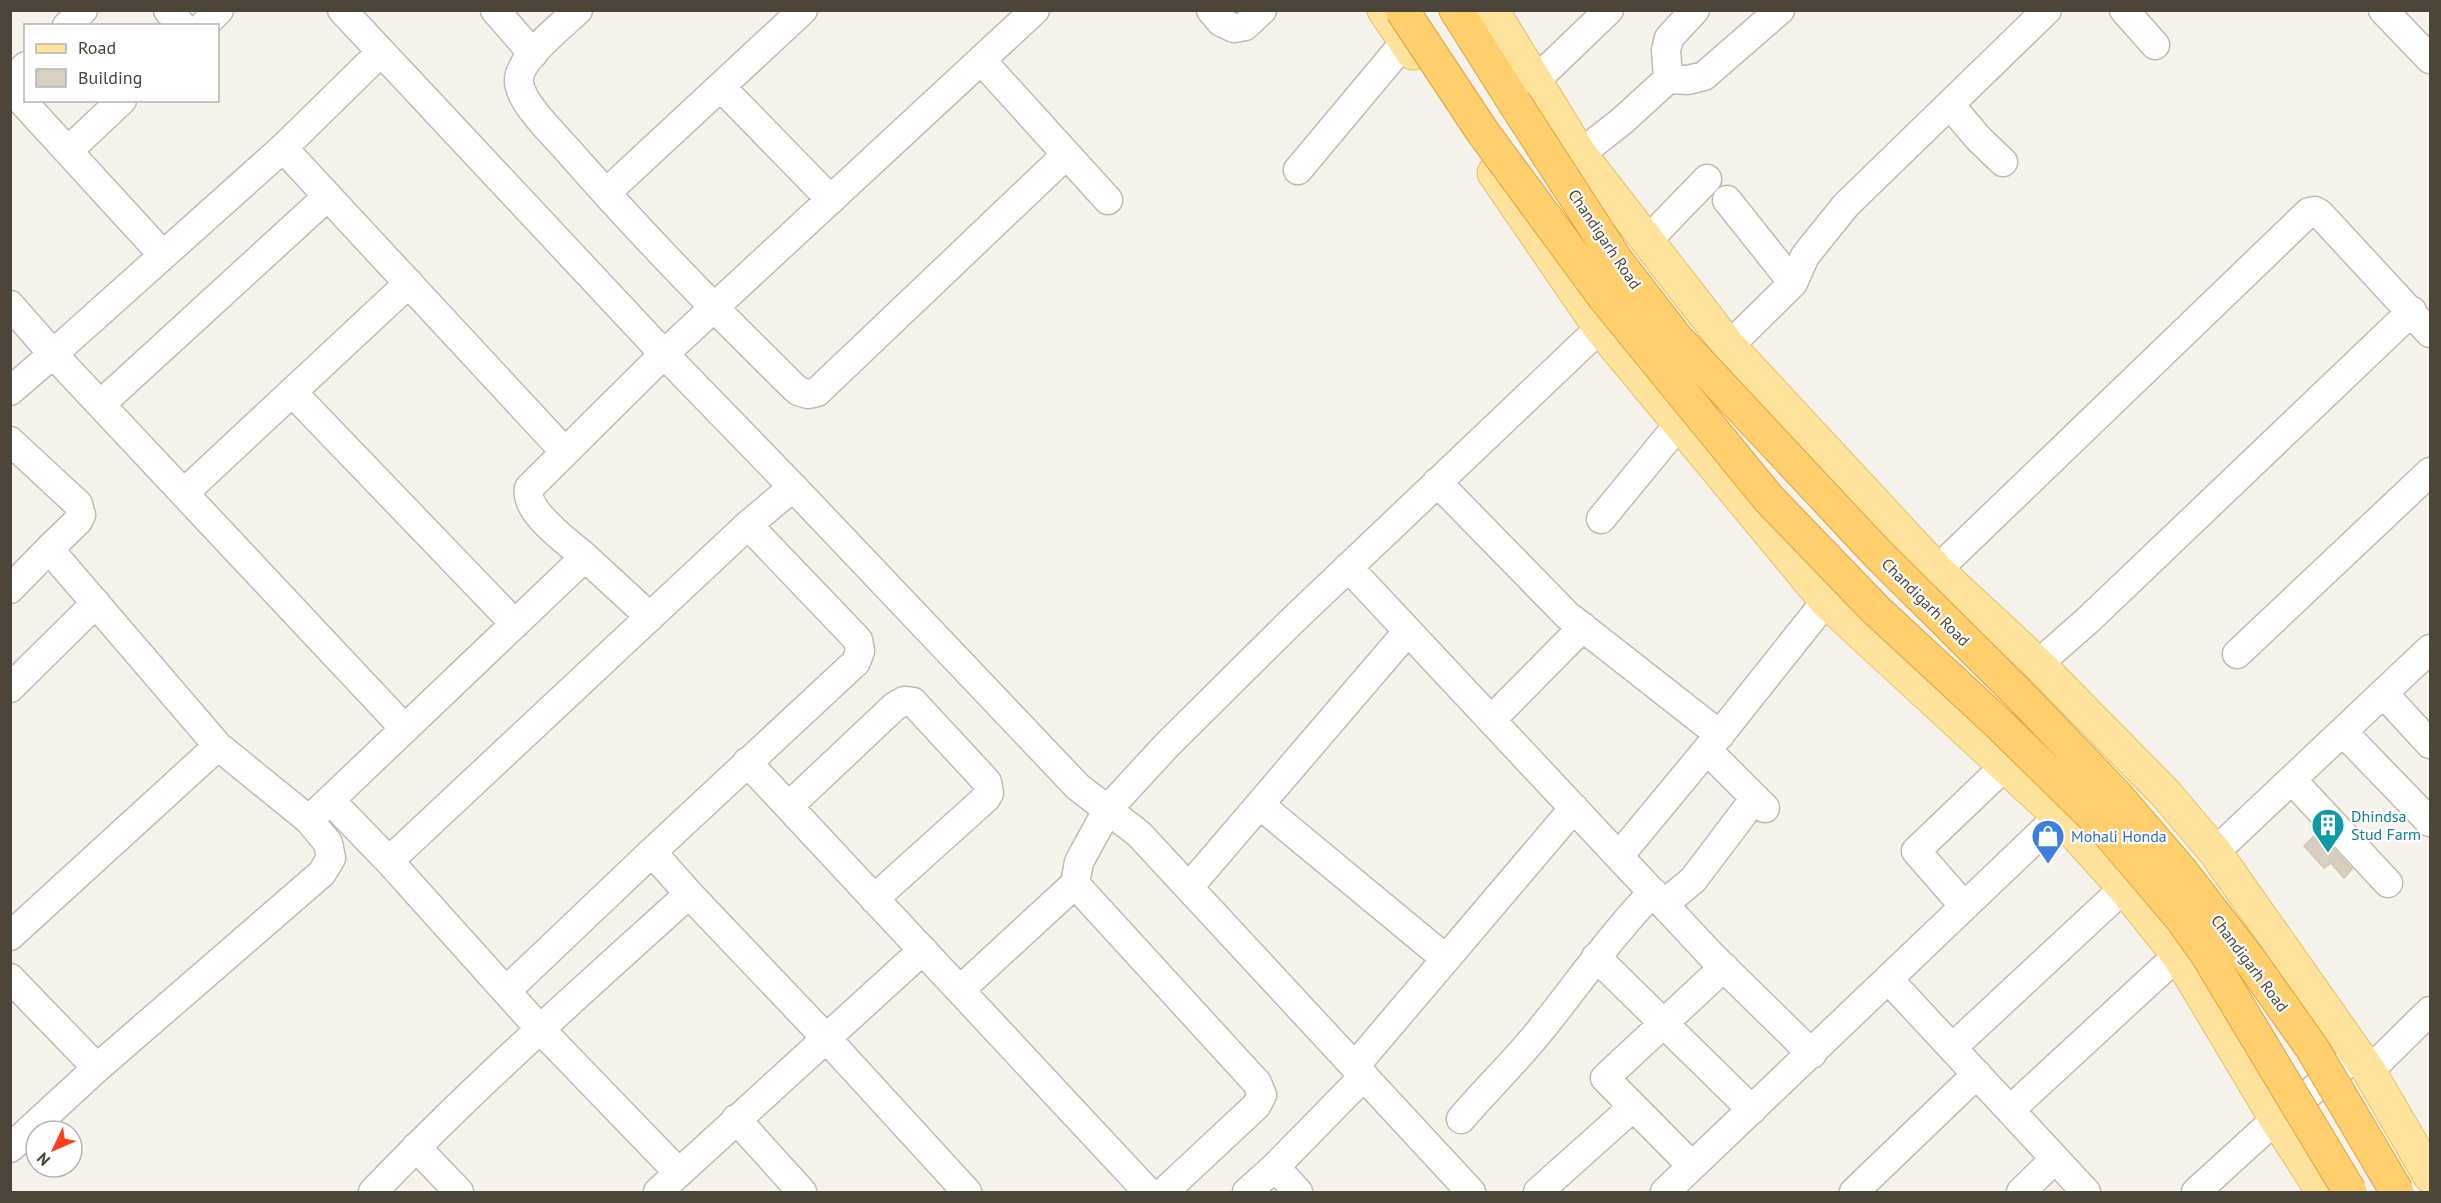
<svg xmlns="http://www.w3.org/2000/svg" width="2441" height="1203" viewBox="0 0 2441 1203" font-family="'PT Sans',sans-serif">
  <style>
    .building { fill: #d8cfc1; stroke: #d3c7b4; stroke-width: 1.5 }
    .lines { fill: none; stroke-linecap: round; stroke-linejoin: round }
    .minor-casing { stroke: #c2bbae; stroke-width: 31 }
    .major-casing { stroke: #e6c16a; stroke-width: 35 }
    .highway-casing { stroke: #e0a43c; stroke-width: 35 }
    .minor { stroke: #fff; stroke-width: 28 }
    .major { stroke: #ffe39c; stroke-width: 33 }
    .highway { stroke: #ffcf6e; stroke-width: 33 }
    .highway-bridge-casing { stroke: #e0a43c; stroke-width: 35; stroke-linecap: butt }
    .highway-bridge { stroke: #ffcf6e; stroke-width: 33 }
    .labels { text-anchor: middle; dominant-baseline: central; stroke-width: 4.5; stroke-linejoin: round; paint-order: stroke }
    .street-label { font-size: 16px; fill: #4b4439; stroke: #fff }
    .culture-label { font-size: 16px; fill: #0d838f; stroke: #fff; text-anchor: start }
    .shop-label { font-size: 16px; fill: #366cbe; stroke: #fff; text-anchor: start }
  </style>
  <rect width="100%" height="100%" fill="#f6f3ec"/>
  <!-- building -->
  <path class="building" d="M2318 832 2352 869 2344 878 2331 863 2324 868 2304 846Z"/>
  <g class="lines">
    <!-- minor casing -->
    <g class="minor-casing">
      <path id="minor" d="M168 10 182 26
        M495 10 533 54
        M578 10C562 26 517 59 519 82 521 105 558 138 572 155 644 237 720 315 798 391L808 394 817 392 1066 155
        M1211 10 1221 22 1234 28 1245 26 1262 10
        M2124 10 2155 45
        M2383 10 2430 59
        M67 26 83 10
        M203 26 219 10
        M381 52 283 148 53 354 405 729
        M981 60 1108 200
        M1668 79 1688 80 1704 76 1780 10
        M10 81 26 66
        M1535 81 1609 10
        M721 87 831 200
        M10 88 163 255
        M1950 105 1979 139 2003 162
        M283 148 565 452
        M68 151 122 100
        M1580 154 1622 121 1668 79 1666 50 1669 38 1695 10
        M1298 170 1405 42
        M606 193 803 10
        M1727 200 1793 283
        M1647 241 1707 179
        M10 305 53 354 10 391
        M1729 346 1793 283 1805 256 1846 205 2047 10
        M292 392 515 624
        M101 404 328 196
        M10 441 78 504 81 515 78 521 49 549
        M1437 482 1567 615 1720 735
        M793 487 1078 787 1139 834 1471 1192
        M184 493 409 283
        M1601 519 1679 424
        M585 557 650 617
        M1348 567 1712 956 1812 1054
        M1937 570 2309 212 2315 211 2320 214 2430 333
        M10 589 49 549 218 746
        M2237 654 2430 472
        M2038 664 2088 620 2412 311
        M10 688 96 603
        M2384 694 2430 744
        M1491 720 1583 627
        M2343 732 2430 822
        M1707 750 1765 808
        M747 762 1148 1192
        M2292 780 2388 883
        M330 800 389 861 540 1029 679 1173
        M1260 805 1446 959
        M789 806 895 706 904 701 913 702 987 782 989 793 986 798 874 899
        M2215 852 2430 649
        M1619 856 1729 723 1826 601
        M389 861 748 525
        M1075 884 1079 862 1108 809 1167 745 1291 622 1600 328
        M1189 887 1408 631
        M689 894 826 1038 967 1192
        M1664 904 1693 880 1755 798
        M1964 906 1916 851 2005 766
        M10 936 218 746 309 820 585 557C568 542 524 512 529 488L664 354 342 10
        M1596 957 1752 1110
        M10 978 97 1068 10 1148
        M1889 980 2086 1192
        M960 990 1075 884 1257 1083 1262 1095 1256 1106 1164 1192
        M506 991 652 852
        M1952 1048 2124 888
        M1355 1066 1574 808
        M97 1068 322 873 331 858 328 843 309 820
        M2369 1071 2430 1011
        M2010 1110 2178 955
        M736 1119 802 1192
        M1461 1119C1488 1087 1518 1059 1543 1027 1580 981 1612 934 1653 892
        M416 1147 459 1192
        M1692 1166 1605 1078 1724 967
        M373 1192C473 1087 582 991 689 894L652 852 856 662 860 651 858 640 748 525 793 487 664 354 1035 10
        M658 1192 923 950
        M1247 1192 1275 1167
        M1298 1192 1275 1167 1364 1076
        M1538 1192 1633 1107
        M1665 1192 2059 816
        M1854 1192 1977 1074
        M2021 1192 2055 1159
        M2196 1192 2276 1119 2358 1055"/>
    </g>
    <!-- major casing -->
    <g class="major-casing">
      <path id="major" d="M1384 10 1413 53
        M1492 10 1580 154 1729 346 1937 570 2038 664 2166 794 2215 852 2369 1071 2430 1176
        M1494 173 1600 328 1826 601 2059 816 2124 888 2178 955 2276 1119 2323 1192"/>
    </g>
    <!-- highway casing -->
    <g class="highway-casing">
      <path id="highway" d="M1456 10 1514 102"/>
    </g>
    <!-- minor -->
    <use href="#minor" class="minor"/>
    <!-- major -->
    <use href="#major" class="major"/>
    <!-- highway -->
    <use href="#highway" class="highway"/>
    <!-- highway-bridge casing -->
    <g class="highway-bridge-casing">
      <path id="highway-bridge" d="M1402 10 1482 131 1604 297 1769 499 1875 609 1999 724 2102 825 2182 919 2208 956 2350 1192
        M1514 102 1616 260 1677 339 1877 553 2018 693 2115 794 2181 871 2249 959 2312 1048 2397 1192"/>
    </g>
    <!-- highway-bridge -->
    <use href="#highway-bridge" class="highway-bridge"/>
  </g>
  <!-- icons -->
  <defs>
    <g id="building-pin" transform="scale(1.725)"><path d="M0 17L-7.5 6A9.5 9.5 0 1 1 7.5 6Z" fill="#0f9aa8" stroke="#fff"/><path d="M-4-6H4V6H1V3H-1V6H-4ZM-2.5-4.3h1.7v1.8h-1.7ZM.8-4.3h1.7v1.8H.8ZM-2.5-1h1.7V.8h-1.7ZM.8-1h1.7V.8H.8Z" fill="#fff"/></g>
    <g id="shop-pin" transform="scale(1.725)"><path d="M0 17L-7.5 6A9.5 9.5 0 1 1 7.5 6Z" fill="#3f7fe0" stroke="#fff"/><path d="M-5-2.5h2.3a2.7 3.5 0 0 1 5.4 0H5L5.5 6h-11ZM-1.5-2.5h3a1.5 2.3 0 0 0-3 0Z" fill="#fff"/></g>
  </defs>
  <g fill-rule="evenodd">
    <use href="#building-pin" x="2328" y="825"/>
    <use href="#shop-pin" x="2048" y="836"/>
  </g>
  <g class="labels">
    <!-- street labels -->
    <g class="street-label">
      <text transform="translate(1605 239) rotate(56)">Chandigarh Road</text>
      <text transform="translate(1926 602) rotate(45)">Chandigarh Road</text>
      <text transform="translate(2250 963) rotate(53)">Chandigarh Road</text>
    </g>
    <!-- culture labels -->
    <g class="culture-label">
      <text x="2351" y="816">Dhindsa<tspan x="2351" dy="18">Stud Farm</tspan></text>
    </g>
    <!-- shop labels -->
    <g class="shop-label">
      <text x="2071" y="836">Mohali Honda</text>
    </g>
  </g>
  <!-- border -->
  <rect width="2441" height="1203" fill="none" stroke="#4b4439" stroke-width="24"/>
  <!-- legend -->
  <rect x="24" y="24" width="195" height="78" fill="#ffffff" stroke="#b7b4b0" stroke-width="1.5"/>
  <rect x="36" y="44" width="30" height="9" fill="#ffe39c" stroke="#b7b4b0" stroke-width="1.5"/>
  <text x="78" y="54" font-size="18" fill="#4b4439">Road</text>
  <rect x="36" y="69" width="30" height="18" fill="#d8cfc1" stroke="#b7b4b0" stroke-width="1.5"/>
  <text x="78" y="84" font-size="18" fill="#4b4439">Building</text>
  <!-- north arrow -->
  <g transform="translate(54 1149) rotate(226)"><circle r="28" fill="#ffffff" stroke="#b7b4b0" stroke-width="1.5"/>
  <path d="M0-4.5L10 22L0 15L-10 22Z" fill="#fc3f1d"/>
  <text y="-9" font-size="16" font-weight="bold" text-anchor="middle" fill="#4b4439">N</text>
  </g>
</svg>
